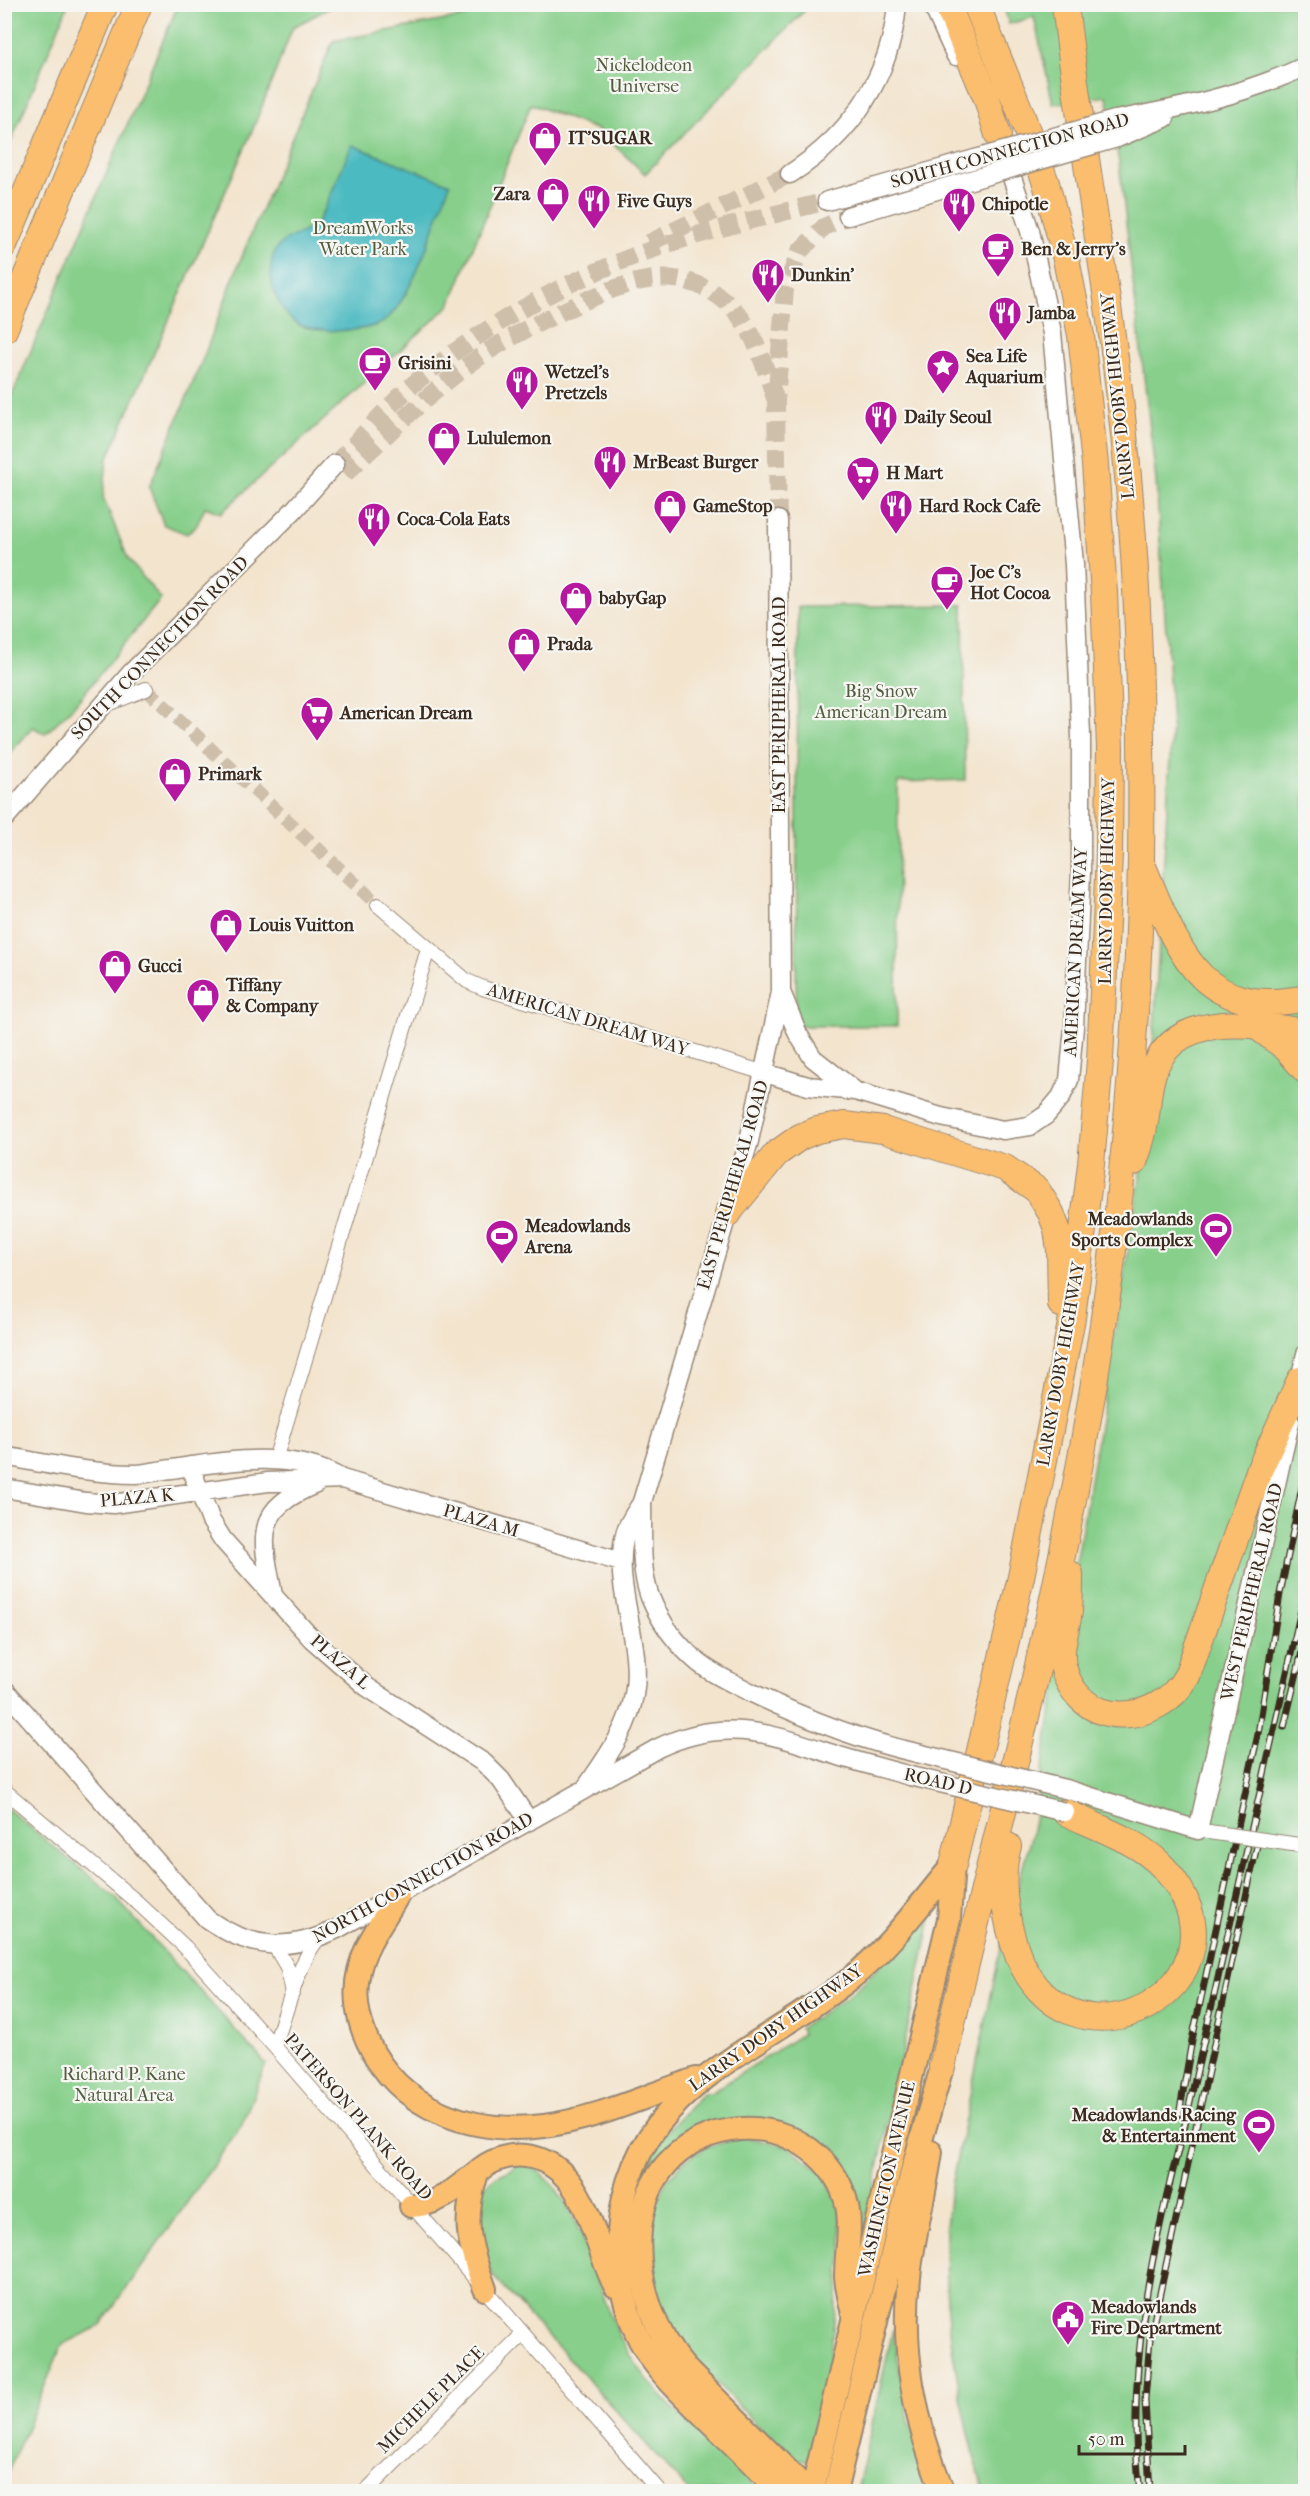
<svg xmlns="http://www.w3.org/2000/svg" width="1310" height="2496" viewBox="0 0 1310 2496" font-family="'IM FELL French Canon',serif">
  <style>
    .green { fill: #87cf8b; stroke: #617c54; stroke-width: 1.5 }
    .water { fill: #4bbac1; stroke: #437270; stroke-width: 1.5 }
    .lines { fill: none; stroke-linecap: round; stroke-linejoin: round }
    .minor-tunnel { stroke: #cebfab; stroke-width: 14; stroke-dasharray: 14 7; stroke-linecap: butt }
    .tertiary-tunnel { stroke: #cebfab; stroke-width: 18; stroke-dasharray: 18 9; stroke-linecap: butt }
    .minor-casing { stroke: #978776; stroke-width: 16 }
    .tertiary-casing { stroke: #978776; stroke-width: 21 }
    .primary-casing { stroke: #978776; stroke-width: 26 }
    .motorway-casing { stroke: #978776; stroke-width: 28 }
    .minor { stroke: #fff; stroke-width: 14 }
    .tertiary { stroke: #fff; stroke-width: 18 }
    .primary { stroke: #fbbe6e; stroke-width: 22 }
    .motorway { stroke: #fbbe6e; stroke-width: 26 }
    .rail-casing { stroke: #3b2a1e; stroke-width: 7 }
    .rail { stroke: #f6f6f2; stroke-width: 4.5; stroke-dasharray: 14; stroke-linecap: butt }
    .minor-bridge-casing { stroke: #978776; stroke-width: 16; stroke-linecap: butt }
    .tertiary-bridge-casing { stroke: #978776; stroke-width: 21; stroke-linecap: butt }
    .minor-bridge { stroke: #fff; stroke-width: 14 }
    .tertiary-bridge { stroke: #fff; stroke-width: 18 }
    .labels { text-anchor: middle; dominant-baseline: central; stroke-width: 4.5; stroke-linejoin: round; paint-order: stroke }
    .park-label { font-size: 18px; fill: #525c3f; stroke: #f6f6f2 }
    .poi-label { font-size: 18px; font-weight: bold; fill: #3b2a1e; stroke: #f6f6f2; text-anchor: start }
    .street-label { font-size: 18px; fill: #3b2a1e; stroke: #f6f6f2 }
  </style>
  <rect width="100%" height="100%" fill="#f6f6f2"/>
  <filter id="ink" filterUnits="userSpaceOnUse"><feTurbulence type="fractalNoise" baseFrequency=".0167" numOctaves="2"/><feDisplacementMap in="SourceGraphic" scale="12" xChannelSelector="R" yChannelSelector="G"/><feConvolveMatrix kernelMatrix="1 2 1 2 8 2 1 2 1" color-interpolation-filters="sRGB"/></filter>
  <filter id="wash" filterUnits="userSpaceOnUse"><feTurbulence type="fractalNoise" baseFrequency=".008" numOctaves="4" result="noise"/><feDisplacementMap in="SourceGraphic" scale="24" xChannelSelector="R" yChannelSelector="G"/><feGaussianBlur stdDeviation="1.35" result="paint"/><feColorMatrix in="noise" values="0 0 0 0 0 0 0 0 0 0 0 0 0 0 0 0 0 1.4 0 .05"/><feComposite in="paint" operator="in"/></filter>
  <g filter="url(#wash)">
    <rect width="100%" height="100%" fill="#f3e4ce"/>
    <!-- green -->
    <path class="green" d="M5 4 68 5 5 156 4 5Z
      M178 5H335L293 27 253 129 107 460 103 497 128 559 161 599 73 707 45 734 33 727 5 759V412Z
      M472 5H810L645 174 598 130 531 104 450 305 221 513 205 507 197 525 187 534 164 525 149 487 151 483 204 356 239 263 333 41 467 16Z
      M1003 5H1305V2491L984 2492C958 2397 935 2290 950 2191L1002 1943 1031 1837 1148 1130 1172 724 1156 480 1119 162 1107 96 1053 104 1034 17 1009 24Z
      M963 605 965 780 898 782 897 1026H796L798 607Z
      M5 1807 113 1895 266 2064 241 2126 100 2326 62 2345 5 2479Z
      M928 1913 932 1914 861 2248 857 2246 821 2146 704 2126 677 2139 645 2175 642 2174 659 2140 703 2093H711L802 2034 800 2028 845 1998 867 1979Z
      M746 2137 789 2147 822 2172 839 2202 843 2250 826 2384 810 2460 788 2456 685 2351 658 2308 647 2252 653 2212 667 2180 686 2159 708 2146Z
      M518 2164C571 2168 596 2283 614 2324 643 2392 709 2442 760 2491H689L495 2278C474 2249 460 2204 494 2178 501 2173 513 2171 518 2164Z
      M893 2329 909 2421 932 2491 857 2492Z"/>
    <!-- water -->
    <path class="water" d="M352 145 450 184C434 224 417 289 387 319 373 333 315 334 298 324 278 312 266 280 273 256 279 236 303 236 316 224 323 217 345 159 352 145Z"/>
  </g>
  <g filter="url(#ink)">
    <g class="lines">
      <!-- minor-tunnel -->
      <path class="minor-tunnel" d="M146 689 378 905"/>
      <!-- tertiary-tunnel -->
      <path class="tertiary-tunnel" d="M649 243 790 174
        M335 464C364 435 390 403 422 377 476 333 541 295 605 268 675 237 753 220 827 201
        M345 474C390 432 435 386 487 352 515 334 546 319 576 305 626 282 676 261 725 301 755 325 764 367 776 401
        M778 520 776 401 785 289 800 251 824 227 848 216"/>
      <!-- minor casing -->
      <g class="minor-casing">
        <path id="minor" d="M103 706 146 689
          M378 905 467 981 483 988 765 1073
          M275 1460 428 949
          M4 1790 138 1903 185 1947 274 2046 660 2492
          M274 1945 287 1967 293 1992
          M274 2046C285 2018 300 1956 320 1937
          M365 2492 523 2334"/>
      </g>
      <!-- tertiary casing -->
      <g class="tertiary-casing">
        <path id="tertiary" d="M932 4 956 56
          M1115 120C1181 108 1244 95 1306 66
          M1117 138 1165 118
          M790 174C851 135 891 77 897 4
          M827 201 975 159
          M848 216 981 177
          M4 819 132 672 293 511 335 464
          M781 992 798 1034 813 1058 855 1091
          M765 1073 808 1086 855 1091 941 1117 1003 1130 1030 1126 1046 1115 1061 1097 1069 1080 1074 1027 1081 871V736L1074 564 1052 333 1030 231 998 136
          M1297 1392 1306 1354
          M4 1456C48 1464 92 1474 136 1474 147 1474 160 1470 172 1469 227 1461 291 1449 342 1479L621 1562
          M190 1466 211 1521 223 1540 312 1639 367 1687 484 1763 501 1780 529 1821
          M4 1488 86 1502 113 1504 268 1482 342 1479
          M642 1502C643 1534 639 1567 650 1597 660 1622 678 1646 699 1663 714 1675 733 1683 750 1692 804 1718 858 1740 917 1753
          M273 1595C262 1537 252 1510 316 1484
          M4 1689 207 1919C251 1950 289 1952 337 1929L658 1748C720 1718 765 1731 826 1752 854 1761 882 1768 910 1776
          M586 1788C605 1759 628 1730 634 1695 644 1639 610 1586 626 1531 629 1521 637 1511 642 1502L749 1141 781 992 778 520
          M1069 1790 1198 1830
          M1198 1830 1290 1422"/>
      </g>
      <!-- primary casing -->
      <g class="primary-casing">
        <path id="primary" d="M398 1895C384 1920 365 1943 359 1971 353 1995 358 2021 368 2042 399 2110 474 2135 544 2126 596 2119 646 2096 696 2079
          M931 2152C925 2194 913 2236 909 2278 901 2353 915 2422 943 2492
          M477 2173C462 2221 468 2243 485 2289
          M411 2206C442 2204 459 2186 482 2168 494 2159 511 2154 526 2156 587 2164 592 2242 615 2286
          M781 2492C755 2466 729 2440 703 2415 684 2396 663 2377 648 2354 625 2318 616 2275 619 2233 627 2090 754 2055 850 1979 890 1947 920 1904 953 1865
          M809 2492 685 2368C628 2304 612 2171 710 2135 734 2127 762 2126 786 2136 808 2145 828 2162 839 2183 856 2215 846 2244 846 2277 847 2290 851 2305 854 2318
          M812 2492 949 1919 953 1865
          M835 2492 913 2168 942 2067"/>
      </g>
      <!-- motorway casing -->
      <g class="motorway-casing">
        <path id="motorway" d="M947 4 987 99 998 135
          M4 245 105 4
          M4 330 139 4
          M1144 869C1178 950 1199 1020 1306 998
          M1258 1027 1286 1048 1306 1071
          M1134 1162C1138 1151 1142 1139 1144 1127 1148 1109 1147 1091 1153 1073 1173 1009 1255 1024 1306 1032
          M728 1213 776 1154 800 1137 817 1130 844 1125 883 1130 1005 1168 1037 1190 1051 1213 1057 1229 1060 1250 1061 1304
          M1070 1574C1070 1586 1070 1599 1069 1611 1067 1629 1059 1648 1063 1666 1079 1731 1158 1727 1187 1676L1259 1471 1300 1380
          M1008 1846C999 1879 1004 1912 1014 1944 1063 2097 1269 1982 1163 1867 1139 1841 1096 1827 1065 1812
          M953 1865 1021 1577 1072 1318 1091 1164 1100 1061 1109 854 1110 748 1104 593 1095 464 1081 335 1066 259 1046 183 1020 111 976 4
          M942 2067C984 1879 1036 1694 1072 1505 1114 1293 1137 1076 1141 860 1143 706 1138 551 1120 399 1105 267 1080 136 1065 4"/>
      </g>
      <!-- minor -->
      <use href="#minor" class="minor"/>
      <!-- tertiary -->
      <use href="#tertiary" class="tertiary"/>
      <!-- primary -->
      <use href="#primary" class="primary"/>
      <!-- motorway -->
      <use href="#motorway" class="motorway"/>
      <!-- rail casing -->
      <g class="rail-casing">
        <path id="rail" d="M1284 1727 1306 1635
          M1179 2115 1192 2040 1258 1734 1280 1594 1306 1468
          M1140 2492C1125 2368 1153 2243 1185 2124L1306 1588
          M1150 2492 1145 2400 1150 2339 1258 1841"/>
      </g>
      <!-- rail -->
      <use href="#rail" class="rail"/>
      <!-- minor-bridge casing -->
      <g class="minor-bridge-casing">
        <path id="minor-bridge" d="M1209 1832 1299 1845"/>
      </g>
      <!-- tertiary-bridge casing -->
      <g class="tertiary-bridge-casing">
        <path id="tertiary-bridge" d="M975 159 1115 120
          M981 177 1117 138
          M917 1753 1069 1790
          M910 1776 1065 1812"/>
      </g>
      <!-- minor-bridge -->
      <use href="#minor-bridge" class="minor-bridge"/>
      <!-- tertiary-bridge -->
      <use href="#tertiary-bridge" class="tertiary-bridge"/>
    </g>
  </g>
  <!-- icons -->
  <defs>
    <g id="shop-pin" transform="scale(1.725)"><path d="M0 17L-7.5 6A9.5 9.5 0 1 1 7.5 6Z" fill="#b5179e" stroke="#f6f6f2"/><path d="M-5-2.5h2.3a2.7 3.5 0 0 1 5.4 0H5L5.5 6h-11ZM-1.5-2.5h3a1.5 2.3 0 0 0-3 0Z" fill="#fff"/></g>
    <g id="restaurant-pin" transform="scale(1.725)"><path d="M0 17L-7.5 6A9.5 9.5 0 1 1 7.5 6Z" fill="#b5179e" stroke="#f6f6f2"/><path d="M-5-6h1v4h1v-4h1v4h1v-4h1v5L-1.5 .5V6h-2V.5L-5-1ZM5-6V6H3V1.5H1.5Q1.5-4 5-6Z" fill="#fff"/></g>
    <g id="cafe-pin" transform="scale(1.725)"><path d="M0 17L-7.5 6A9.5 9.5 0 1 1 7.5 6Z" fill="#b5179e" stroke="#f6f6f2"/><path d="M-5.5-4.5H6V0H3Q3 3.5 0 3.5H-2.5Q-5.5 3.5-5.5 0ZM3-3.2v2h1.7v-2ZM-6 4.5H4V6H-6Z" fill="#fff"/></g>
    <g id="sight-pin" transform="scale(1.725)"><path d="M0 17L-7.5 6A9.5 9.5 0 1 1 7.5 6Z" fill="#b5179e" stroke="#f6f6f2"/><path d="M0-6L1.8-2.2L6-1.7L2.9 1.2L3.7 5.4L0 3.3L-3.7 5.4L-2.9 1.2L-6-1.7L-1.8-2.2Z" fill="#fff"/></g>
    <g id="supermarket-pin" transform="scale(1.725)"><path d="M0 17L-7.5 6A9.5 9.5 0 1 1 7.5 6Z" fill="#b5179e" stroke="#f6f6f2"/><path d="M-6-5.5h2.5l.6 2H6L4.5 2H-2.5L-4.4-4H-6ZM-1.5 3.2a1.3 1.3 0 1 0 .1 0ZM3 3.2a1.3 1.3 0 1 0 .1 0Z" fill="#fff"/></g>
    <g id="stadium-pin" transform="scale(1.725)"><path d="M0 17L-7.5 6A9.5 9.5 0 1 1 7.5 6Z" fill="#b5179e" stroke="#f6f6f2"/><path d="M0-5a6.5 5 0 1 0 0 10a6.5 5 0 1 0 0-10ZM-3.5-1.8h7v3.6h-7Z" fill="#fff"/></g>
    <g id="civic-pin" transform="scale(1.725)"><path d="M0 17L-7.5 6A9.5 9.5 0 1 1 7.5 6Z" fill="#b5179e" stroke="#f6f6f2"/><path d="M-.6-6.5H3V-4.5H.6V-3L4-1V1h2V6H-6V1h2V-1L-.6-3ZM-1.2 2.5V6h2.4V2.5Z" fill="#fff"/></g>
  </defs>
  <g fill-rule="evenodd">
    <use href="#shop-pin" x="545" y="138"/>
    <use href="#shop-pin" x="553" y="194"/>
    <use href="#restaurant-pin" x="594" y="201"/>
    <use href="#restaurant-pin" x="959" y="204"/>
    <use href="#cafe-pin" x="998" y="249"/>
    <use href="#restaurant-pin" x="768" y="275"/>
    <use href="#restaurant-pin" x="1005" y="313"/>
    <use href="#cafe-pin" x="375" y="363"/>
    <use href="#sight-pin" x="943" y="366"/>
    <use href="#restaurant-pin" x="522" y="382"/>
    <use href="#restaurant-pin" x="881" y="417"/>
    <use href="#shop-pin" x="444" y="438"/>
    <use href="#restaurant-pin" x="610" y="462"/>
    <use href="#supermarket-pin" x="863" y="473"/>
    <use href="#shop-pin" x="670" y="506"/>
    <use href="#restaurant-pin" x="896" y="506"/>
    <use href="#restaurant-pin" x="374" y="519"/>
    <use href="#cafe-pin" x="947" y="582"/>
    <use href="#shop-pin" x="576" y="598"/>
    <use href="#shop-pin" x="524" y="644"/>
    <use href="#supermarket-pin" x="317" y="713"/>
    <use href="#shop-pin" x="175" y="774"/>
    <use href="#shop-pin" x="226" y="925"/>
    <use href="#shop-pin" x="115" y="966"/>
    <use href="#shop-pin" x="203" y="995"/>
    <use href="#stadium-pin" x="1216" y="1229"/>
    <use href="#stadium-pin" x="502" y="1236"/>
    <use href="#stadium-pin" x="1259" y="2125"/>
    <use href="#civic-pin" x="1068" y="2317"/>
  </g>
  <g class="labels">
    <!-- park labels -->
    <g class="park-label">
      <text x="644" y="65">Nickelodeon<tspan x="644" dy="21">Universe</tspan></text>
      <text x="363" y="228">DreamWorks<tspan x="363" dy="21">Water Park</tspan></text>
      <text x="881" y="691">Big Snow<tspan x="881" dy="21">American Dream</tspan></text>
      <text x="124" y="2074">Richard P. Kane<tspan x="124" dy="21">Natural Area</tspan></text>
    </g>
    <!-- poi labels -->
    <g class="poi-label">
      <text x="568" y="138">IT'SUGAR</text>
      <text x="530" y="194" text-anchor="end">Zara</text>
      <text x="617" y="201">Five Guys</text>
      <text x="982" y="204">Chipotle</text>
      <text x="1021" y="249">Ben &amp; Jerry's</text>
      <text x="791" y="275">Dunkin'</text>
      <text x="1028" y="313">Jamba</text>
      <text x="966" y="356">Sea Life<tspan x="966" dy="21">Aquarium</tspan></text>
      <text x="398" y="363">Grisini</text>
      <text x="545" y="372">Wetzel's<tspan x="545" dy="21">Pretzels</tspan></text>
      <text x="904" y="417">Daily Seoul</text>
      <text x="467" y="438">Lululemon</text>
      <text x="633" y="462">MrBeast Burger</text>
      <text x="886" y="473">H Mart</text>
      <text x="693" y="506">GameStop</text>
      <text x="919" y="506">Hard Rock Cafe</text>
      <text x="397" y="519">Coca-Cola Eats</text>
      <text x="970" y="572">Joe C's<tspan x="970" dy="21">Hot Cocoa</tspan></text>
      <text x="599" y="598">babyGap</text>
      <text x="547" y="644">Prada</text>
      <text x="340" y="713">American Dream</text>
      <text x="198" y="774">Primark</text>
      <text x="249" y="925">Louis Vuitton</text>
      <text x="138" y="966">Gucci</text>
      <text x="226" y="985">Tiffany<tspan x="226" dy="21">&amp; Company</tspan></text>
      <text x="1193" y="1219" text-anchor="end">Meadowlands<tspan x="1193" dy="21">Sports Complex</tspan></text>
      <text x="525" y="1226">Meadowlands<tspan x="525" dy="21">Arena</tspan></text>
      <text x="1236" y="2115" text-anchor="end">Meadowlands Racing<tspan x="1236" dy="21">&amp; Entertainment</tspan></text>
      <text x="1091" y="2307">Meadowlands<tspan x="1091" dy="21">Fire Department</tspan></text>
    </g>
    <!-- street labels -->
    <g class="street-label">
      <text transform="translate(1010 151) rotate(-15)">SOUTH CONNECTION ROAD</text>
      <text transform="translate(1118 396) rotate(-96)">LARRY DOBY HIGHWAY</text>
      <text transform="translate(160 648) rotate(-46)">SOUTH CONNECTION ROAD</text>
      <text transform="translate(779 705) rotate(-90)">EAST PERIPHERAL ROAD</text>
      <text transform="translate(1107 881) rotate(-89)">LARRY DOBY HIGHWAY</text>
      <text transform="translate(1076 952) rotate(-87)">AMERICAN DREAM WAY</text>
      <text transform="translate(588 1020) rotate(17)">AMERICAN DREAM WAY</text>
      <text transform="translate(733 1185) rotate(-74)">EAST PERIPHERAL ROAD</text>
      <text transform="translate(1061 1364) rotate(-80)">LARRY DOBY HIGHWAY</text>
      <text transform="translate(137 1498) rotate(-5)">PLAZA K</text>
      <text transform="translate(481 1521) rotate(16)">PLAZA M</text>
      <text transform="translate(1252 1592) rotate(-77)">WEST PERIPHERAL ROAD</text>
      <text transform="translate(340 1662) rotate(41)">PLAZA L</text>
      <text transform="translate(938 1782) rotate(13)">ROAD D</text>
      <text transform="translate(423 1878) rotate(-29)">NORTH CONNECTION ROAD</text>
      <text transform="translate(776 2028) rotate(-35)">LARRY DOBY HIGHWAY</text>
      <text transform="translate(358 2117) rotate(49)">PATERSON PLANK ROAD</text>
      <text transform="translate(887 2179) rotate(-77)">WASHINGTON AVENUE</text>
      <text transform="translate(431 2400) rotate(-45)">MICHELE PLACE</text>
    </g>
  </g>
  <!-- margin -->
  <rect width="1310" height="2496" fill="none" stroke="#f6f6f2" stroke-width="24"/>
  <!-- scale -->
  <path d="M1079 2445v9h106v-9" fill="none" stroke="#3b2a1e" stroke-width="3"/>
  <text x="1088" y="2445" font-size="18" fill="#3b2a1e" stroke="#f6f6f2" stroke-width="4.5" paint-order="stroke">50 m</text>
</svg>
